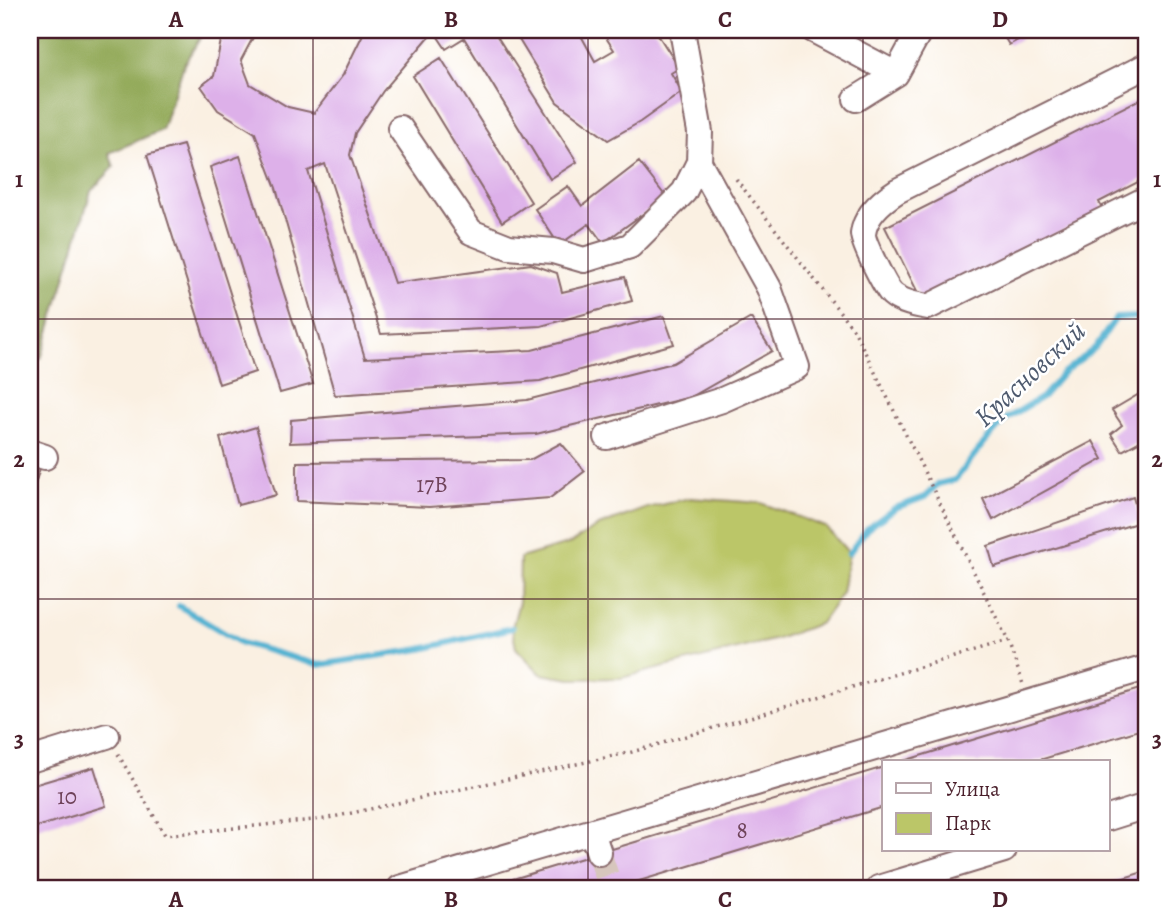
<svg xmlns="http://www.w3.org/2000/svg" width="1176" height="918" viewBox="0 0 1176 918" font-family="Alegreya,serif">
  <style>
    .green { fill: #bbc668; stroke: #82724a; stroke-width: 2 }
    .forest { fill: #94ab5c; stroke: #6f6544; stroke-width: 2 }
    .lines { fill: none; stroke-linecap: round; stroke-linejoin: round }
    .stream { stroke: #54b3d2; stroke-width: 6 }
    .building { fill: #ddb0e9 }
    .minor-tunnel { stroke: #d7c6bd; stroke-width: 24; stroke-dasharray: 24 12; stroke-linecap: butt }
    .minor-casing { stroke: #88686b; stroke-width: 28 }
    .path { stroke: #88686b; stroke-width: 3.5; stroke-dasharray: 2 5; stroke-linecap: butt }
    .minor { stroke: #fff; stroke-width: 24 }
    .grid { fill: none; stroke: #4a1f2b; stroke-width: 2; stroke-opacity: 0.55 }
    .labels { text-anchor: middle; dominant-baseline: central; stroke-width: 5; stroke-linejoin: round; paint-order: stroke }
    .number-label { font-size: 23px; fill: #6f435a }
    .water-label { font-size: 28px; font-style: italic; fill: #4e5a6e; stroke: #fff }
    .neatline { fill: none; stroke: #4a1f2b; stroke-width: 2.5 }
    .grid-label { font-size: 23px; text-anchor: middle; font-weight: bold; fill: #4a1f2b }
  </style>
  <rect width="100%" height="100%" fill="#fff"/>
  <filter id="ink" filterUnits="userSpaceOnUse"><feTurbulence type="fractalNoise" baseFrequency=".0143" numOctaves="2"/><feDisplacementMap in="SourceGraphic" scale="14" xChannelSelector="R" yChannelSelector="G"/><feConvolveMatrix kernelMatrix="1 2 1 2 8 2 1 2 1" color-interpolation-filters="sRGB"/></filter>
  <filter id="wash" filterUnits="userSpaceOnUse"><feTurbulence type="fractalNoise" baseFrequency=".00686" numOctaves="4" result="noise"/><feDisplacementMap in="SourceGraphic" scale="28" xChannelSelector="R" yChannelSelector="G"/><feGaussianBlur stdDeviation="1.57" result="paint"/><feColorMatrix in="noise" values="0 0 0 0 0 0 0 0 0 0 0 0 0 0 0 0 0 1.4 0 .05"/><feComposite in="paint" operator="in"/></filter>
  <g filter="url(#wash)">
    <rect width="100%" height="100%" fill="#faf0e2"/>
    <!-- green -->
    <path class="green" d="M690 498 761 503 826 527 849 553 842 593 821 623 777 639 621 678 571 679 541 674 516 648 512 628 519 602 520 558 571 543 596 527 647 508Z"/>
    <!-- forest -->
    <path class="forest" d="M44 30H205L184 64 162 130 109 153 114 167 91 191 41 359 30 356V41Z"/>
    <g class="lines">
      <!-- stream -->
      <path class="stream" d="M849 553 867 529 895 508 925 497 938 484 955 480 984 443 1006 419 1042 397 1064 372 1095 348 1116 318 1139 317 1146 312
        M179 606 241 643 319 665 421 649 512 628"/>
    </g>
    <g id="blocks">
      <!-- building -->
      <path class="building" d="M223 30H257L241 60 250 84 288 107 314 113 343 75 365 30H493L577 162 550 179 464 38 446 49 434 31 383 91 355 133 350 155 394 283 531 264 557 273 562 292 625 277 632 301 541 326 381 334 325 164 308 171 365 358 532 350 664 316 674 344 540 381 335 395 276 188 255 133 218 110 201 86 214 76Z
        M513 30H578L595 61 614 50 601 30H655L679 68 671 73 682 92 640 122 608 140 557 102Z
        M1000 30H1036L1009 45Z
        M441 58 531 202 502 222 413 76Z
        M1146 96V178L1099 202 1103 210 922 301 885 227Z
        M183 145 255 372 219 384 147 155Z
        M240 156 313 384 280 393 210 167Z
        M639 162 666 197 603 243 589 224 559 245 535 209 568 186 582 206Z
        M751 318 772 351 691 397 536 434 290 443 291 420 527 400 673 363Z
        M1146 390V438L1122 451 1111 434 1122 425 1112 410Z
        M256 427 276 495 238 505 220 438Z
        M1093 441 1103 459 993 520 983 499Z
        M561 443 585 471 550 498 429 507 297 501V462L530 460Z
        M30 464 40 468 30 500Z
        M1133 497 1140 522 994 567 988 546Z
        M1146 687V728L1033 762H900Z
        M94 767 106 806 30 829V786Z
        M884 767V807L616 888H483Z
        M1146 871V888H1092Z"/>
    </g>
  </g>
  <g filter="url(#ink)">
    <use href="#blocks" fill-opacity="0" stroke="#88686b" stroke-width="2"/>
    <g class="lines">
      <!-- minor-tunnel -->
      <path class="minor-tunnel" d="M599 853 611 888"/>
      <!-- minor casing -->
      <g class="minor-casing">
        <path id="minor" d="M813 30 896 74
          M1146 66 897 191C883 200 865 215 863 234 863 243 885 287 892 294 901 302 916 305 928 307L1146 199
          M856 99 896 74 920 30
          M400 128 471 232 509 247 553 251 584 260 630 246 684 192 699 162
          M607 437 722 400 797 367 769 288 699 162 700 132 682 30
          M30 452 45 457
          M30 760 107 736
          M1108 818 1146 806
          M592 832 599 853
          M400 888 1146 668
          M879 888 1004 850"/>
      </g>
      <!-- path -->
      <path class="path" d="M736 179 854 330 1008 641 1023 684
        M118 754 165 835 324 819 632 752 1008 641"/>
      <!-- minor -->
      <use href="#minor" class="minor"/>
    </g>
  </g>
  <!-- grid -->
  <path class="grid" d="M313 30V888M588 30V888M863 30V888M30 319H1146M30 599H1146"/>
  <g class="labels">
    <!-- number labels -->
    <g class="number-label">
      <text x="432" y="484">17В</text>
      <text x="67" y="796">10</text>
      <text x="742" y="830">8</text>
    </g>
    <!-- water labels -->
    <g class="water-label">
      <text transform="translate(1030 374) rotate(-43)">Красновский</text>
    </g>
  </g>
  <!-- margin -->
  <rect width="1176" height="918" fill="none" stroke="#fff" stroke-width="77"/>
  <!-- legend -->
  <rect x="882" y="760" width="228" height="91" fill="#ffffff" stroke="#b7a5aa" stroke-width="2"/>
  <rect x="896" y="783" width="35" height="10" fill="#ffffff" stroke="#b7a5aa" stroke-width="2"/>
  <text x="945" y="796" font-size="21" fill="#4a1f2b">Улица</text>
  <rect x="896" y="813" width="35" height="21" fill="#bbc668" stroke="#b7a5aa" stroke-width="2"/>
  <text x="945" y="830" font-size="21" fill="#4a1f2b">Парк</text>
  <rect x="38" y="38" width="1100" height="842" class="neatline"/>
  <g class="grid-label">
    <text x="176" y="27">A</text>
    <text x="451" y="27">B</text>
    <text x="725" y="27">C</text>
    <text x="1000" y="27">D</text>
    <text x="19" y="187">1</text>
    <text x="1157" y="187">1</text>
    <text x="19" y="467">2</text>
    <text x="1157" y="467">2</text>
    <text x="19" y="747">3</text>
    <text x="1157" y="747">3</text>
    <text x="176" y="907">A</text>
    <text x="451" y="907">B</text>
    <text x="725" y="907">C</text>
    <text x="1000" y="907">D</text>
  </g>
</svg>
